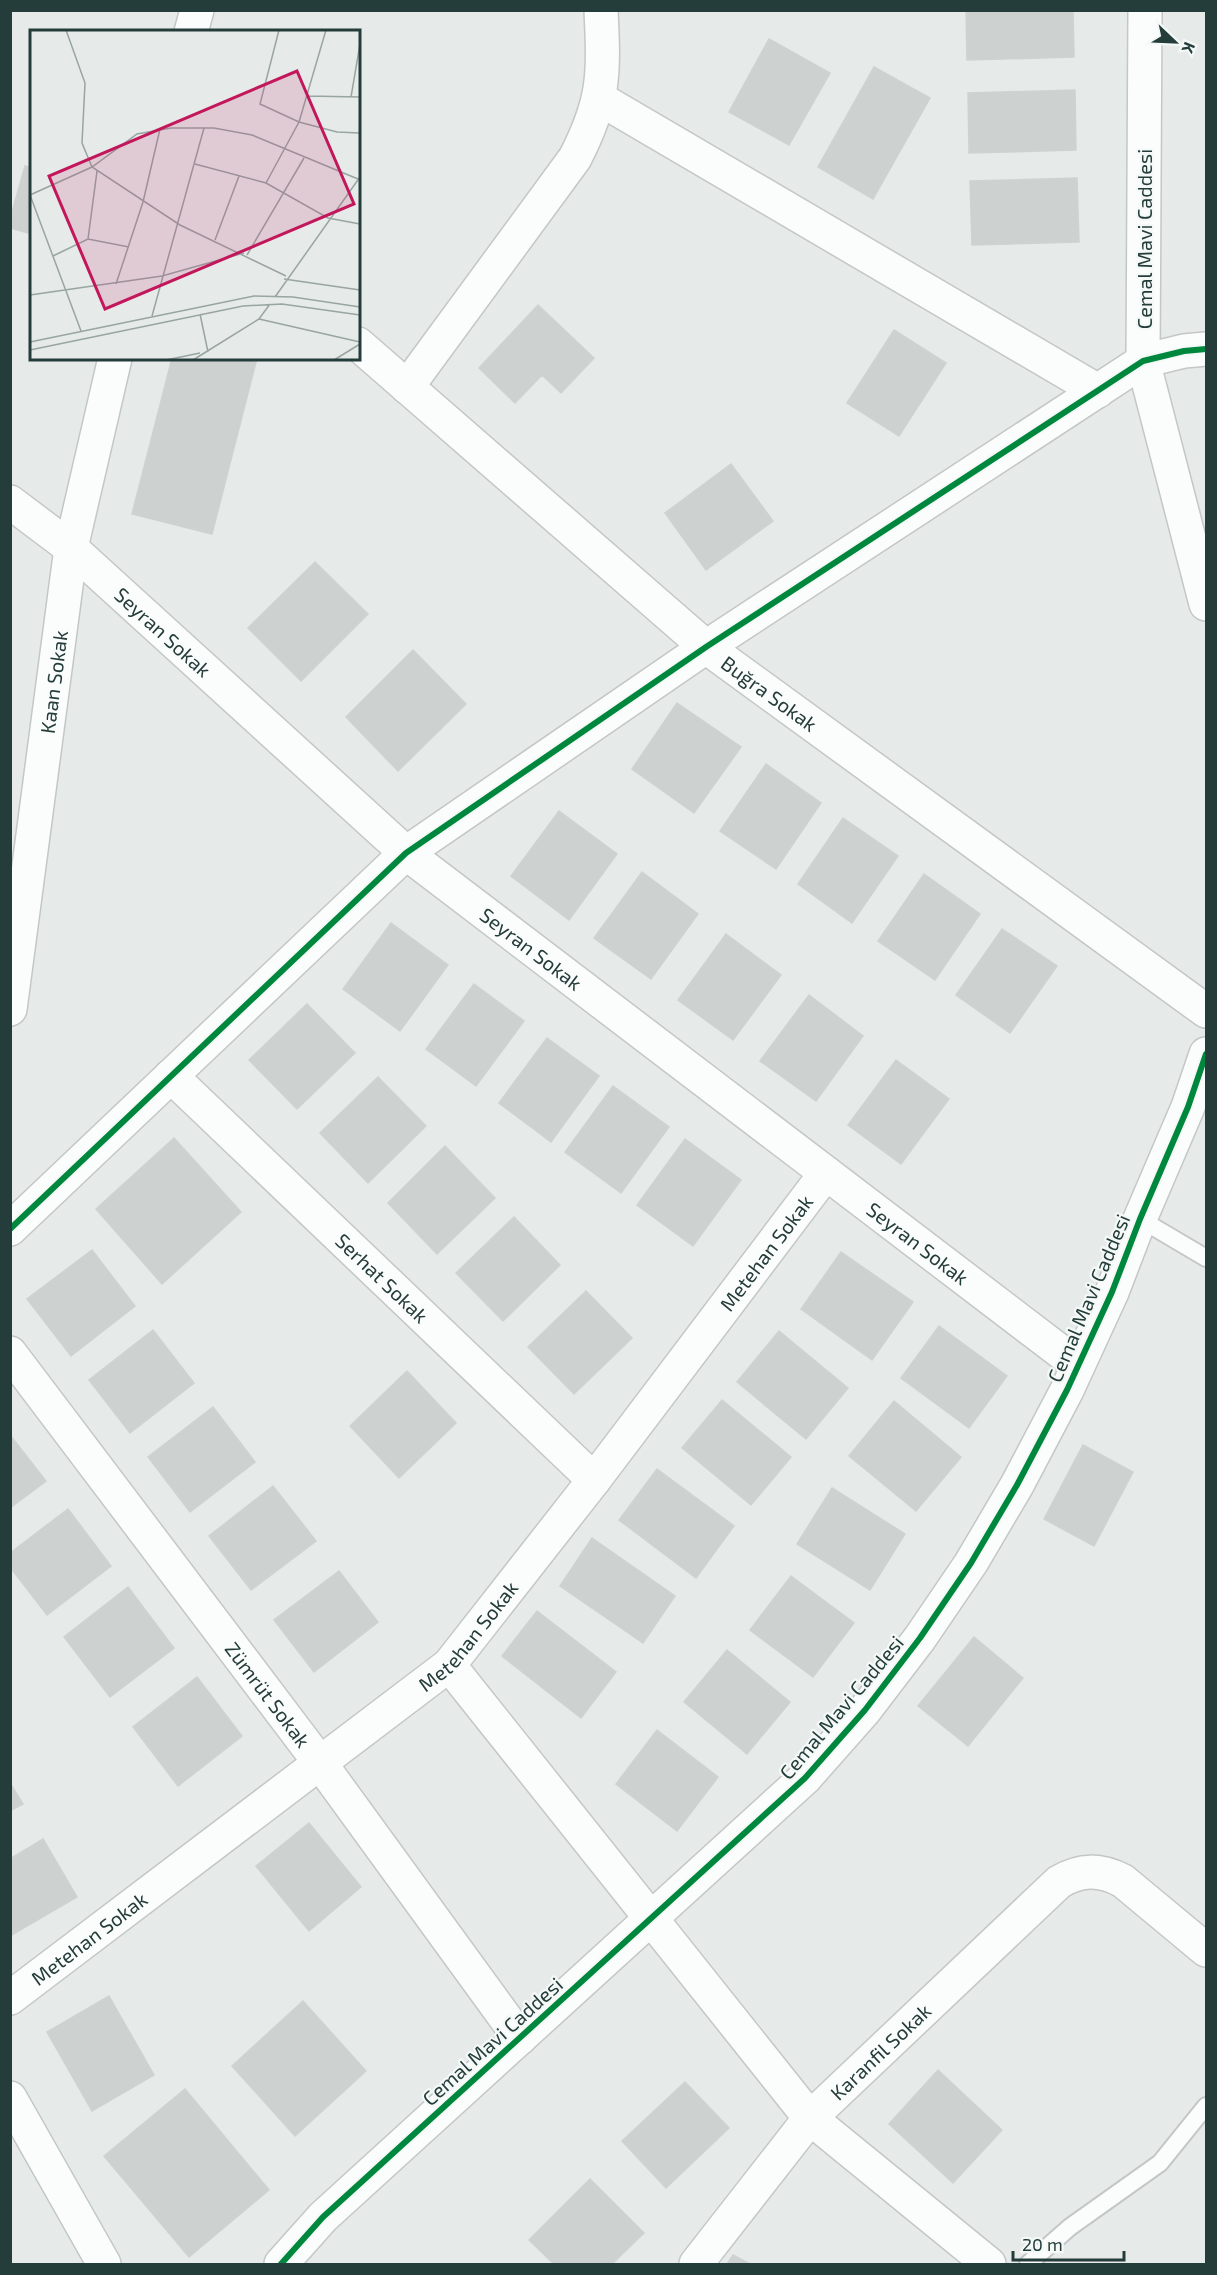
<svg xmlns="http://www.w3.org/2000/svg" width="1217" height="2275" viewBox="0 0 1217 2275" font-family="'Exo 2',sans-serif">
  <style>
    .building { fill: #cdd1d0; stroke: #ced3d2; stroke-width: 1.5 }
    .lines { fill: none; stroke-linecap: round; stroke-linejoin: round }
    .lane-casing { stroke: #c3c7c6; stroke-width: 20 }
    .street-casing { stroke: #c3c7c6; stroke-width: 36 }
    .secondary-casing { stroke: #c1c7c6; stroke-width: 36 }
    .lane { stroke: #fbfcfc; stroke-width: 16 }
    .street { stroke: #fbfcfc; stroke-width: 33 }
    .secondary { stroke: #fbfcfc; stroke-width: 33 }
    .cycleway-casing { stroke: #f4f9f7; stroke-width: 10 }
    .cycleway { stroke: #00873e; stroke-width: 6 }
    .labels { text-anchor: middle; dominant-baseline: central; stroke-width: 4.5; stroke-linejoin: round; paint-order: stroke }
    .street-label { font-size: 20px; fill: #243d3a; stroke: #f4f9f7 }
    .inset-road { fill: none; stroke: #98a5a3; stroke-width: 1.5 }
    .view { fill: #c2185b; fill-opacity: 0.15; stroke: #c2185b; stroke-width: 3 }
    .inset-edge { fill: none; stroke: #243d3a; stroke-width: 3 }
  </style>
  <rect width="100%" height="100%" fill="#e6eae9"/>
  <!-- building -->
  <path class="building" d="M966 10H1073L1074 57 967 60Z
    M769 39 830 73 789 145 729 112Z
    M874 67 930 98 873 199 818 167Z
    M1075 90 1076 150 969 153 968 93Z
    M25 166 32 168V234L10 228V219Z
    M1077 178 1079 242 972 245 970 181Z
    M538 305 594 358 561 393 542 375 515 403 479 368Z
    M894 330 946 363 899 436 847 403Z
    M172 358H257L212 534 132 514Z
    M731 464 773 521 706 570 665 513Z
    M315 562 368 614 301 681 248 628Z
    M413 650 466 704 398 771 346 717Z
    M677 703 741 747 694 813 632 769Z
    M766 764 821 803 776 869 720 831Z
    M559 811 617 854 569 920 511 876Z
    M843 818 898 856 852 923 798 884Z
    M642 872 698 914 651 979 594 938Z
    M924 874 980 914 935 980 878 941Z
    M391 923 448 965 400 1031 343 989Z
    M1002 929 1057 966 1010 1033 956 995Z
    M726 934 781 975 733 1040 678 1000Z
    M474 984 524 1021 476 1086 426 1049Z
    M809 995 863 1036 816 1101 760 1061Z
    M307 1004 355 1053 297 1109 249 1060Z
    M547 1038 599 1076 551 1142 499 1103Z
    M896 1060 949 1099 901 1164 848 1125Z
    M378 1077 426 1126 368 1183 320 1133Z
    M613 1086 669 1127 621 1193 565 1152Z
    M174 1138 241 1212 162 1284 96 1209Z
    M685 1139 741 1180 693 1246 637 1205Z
    M445 1146 495 1198 437 1254 388 1203Z
    M514 1217 560 1265 503 1321 456 1273Z
    M92 1250 135 1306 71 1356 27 1299Z
    M841 1252 913 1302 872 1360 801 1309Z
    M586 1291 632 1338 574 1394 528 1347Z
    M939 1326 1007 1376 969 1428 901 1378Z
    M153 1330 194 1383 130 1433 89 1380Z
    M779 1331 848 1388 806 1439 737 1382Z
    M407 1371 456 1423 399 1478 350 1426Z
    M722 1400 791 1457 751 1505 682 1448Z
    M894 1401 961 1457 916 1511 849 1456Z
    M213 1407 255 1462 190 1512 148 1457Z
    M10 1435 46 1481 10 1508Z
    M1083 1445 1133 1472 1094 1546 1044 1519Z
    M657 1469 734 1526 696 1578 619 1520Z
    M273 1486 316 1541 251 1590 209 1536Z
    M832 1488 905 1534 870 1590 797 1544Z
    M68 1509 111 1566 47 1615 10 1567V1553Z
    M592 1538 675 1596 643 1643 560 1586Z
    M339 1571 378 1622 314 1672 274 1620Z
    M791 1576 854 1623 813 1677 750 1630Z
    M128 1587 174 1648 110 1697 64 1637Z
    M537 1611 616 1672 581 1718 502 1656Z
    M974 1637 1023 1678 968 1746 918 1706Z
    M727 1650 790 1702 747 1754 684 1702Z
    M197 1677 242 1736 178 1786 133 1727Z
    M657 1730 718 1777 677 1831 616 1784Z
    M10 1783 23 1804 10 1811Z
    M309 1823 361 1887 309 1931 256 1866Z
    M43 1839 77 1897 10 1936V1859Z
    M109 1996 154 2075 92 2111 47 2032Z
    M303 2001 366 2071 295 2136 232 2066Z
    M938 2070 1002 2130 953 2183 889 2124Z
    M685 2082 729 2128 666 2188 622 2141Z
    M185 2089 269 2190 189 2257 104 2156Z
    M590 2179 644 2233 612 2264H554L529 2240Z
    M733 2255 750 2264H727Z"/>
  <g class="lines">
    <!-- lane casing -->
    <g class="lane-casing">
      <path id="lane" d="M1140 1219 1206 1258
        M1028 2264 1070 2227 1160 2163 1206 2106"/>
    </g>
    <!-- street casing -->
    <g class="street-casing">
      <g id="street">
        <path d="M1145 10 1143 361 1206 604"/>
        <path d="M191 32 197 10"/>
        <path d="M600 99 1098 391"/>
        <path id="s1" d="M358 344 706 647 1206 1011"/>
        <path d="M407 387 575 158C605 100 604 74 601 10"/>
        <path id="s2" d="M10 502 71 548 406 853 1078 1365"/>
        <path id="s3" d="M10 1009 71 548 115 358"/>
        <path id="s4" d="M171 1076 594 1480"/>
        <path d="M10 1229 406 853 706 647 1143 361 1184 351 1206 349"/>
        <path id="s5" d="M10 1353 320 1763 520 2038"/>
        <path d="M449 1665 810 2118 989 2264"/>
        <path id="s6" d="M10 1998 449 1665 594 1480 826 1173"/>
        <path d="M281 2264 323 2217 805 1778 865 1710 920 1638 971 1563 1017 1485 1067 1390 1112 1292 1140 1219 1188 1107 1206 1054"/>
        <path id="s7" d="M696 2264 810 2118 1059 1882C1081 1869 1100 1869 1123 1881L1206 1950"/>
      </g>
    </g>
    <!-- secondary casing -->
    <g class="secondary-casing">
      <path id="secondary" d="M10 2098 104 2264"/>
    </g>
    <!-- lane -->
    <use href="#lane" class="lane"/>
    <!-- street -->
    <use href="#street" class="street"/>
    <!-- secondary -->
    <use href="#secondary" class="secondary"/>
    <!-- cycleway casing -->
    <g class="cycleway-casing">
      <path id="cycleway" d="M10 1229 406 853 706 647 1143 361 1184 351 1206 349
        M281 2264 323 2217 805 1778 865 1710 920 1638 971 1563 1017 1485 1067 1390 1112 1292 1140 1219 1188 1107 1206 1054"/>
    </g>
    <!-- cycleway -->
    <use href="#cycleway" class="cycleway"/>
  </g>
  <g class="labels">
    <!-- street labels -->
    <g class="street-label">
      <text transform="translate(1144 239) rotate(-90)">Cemal Mavi Caddesi</text>
      <text stroke="none"><textPath href="#s2" startOffset="201">Seyran Sokak</textPath></text>
      <text stroke="none"><textPath href="#s3" startOffset="330">Kaan Sokak</textPath></text>
      <text stroke="none"><textPath href="#s1" startOffset="540">Buğra Sokak</textPath></text>
      <text stroke="none"><textPath href="#s2" startOffset="687">Seyran Sokak</textPath></text>
      <text stroke="none"><textPath href="#s2" startOffset="1173">Seyran Sokak</textPath></text>
      <text stroke="none"><textPath href="#s6" startOffset="1071">Metehan Sokak</textPath></text>
      <text stroke="none"><textPath href="#s4" startOffset="292">Serhat Sokak</textPath></text>
      <text transform="translate(1088 1298) rotate(-67)">Cemal Mavi Caddesi</text>
      <text stroke="none"><textPath href="#s6" startOffset="585">Metehan Sokak</textPath></text>
      <text stroke="none"><textPath href="#s5" startOffset="428">Zümrüt Sokak</textPath></text>
      <text transform="translate(841 1707) rotate(-50)">Cemal Mavi Caddesi</text>
      <text stroke="none"><textPath href="#s6" startOffset="99">Metehan Sokak</textPath></text>
      <text transform="translate(492 2041) rotate(-42)">Cemal Mavi Caddesi</text>
      <text stroke="none"><textPath href="#s7" startOffset="282">Karanfil Sokak</textPath></text>
    </g>
  </g>
  <!-- overview -->
  <g transform="translate(30 30)">
    <rect width="330" height="330" fill="#e6eae9"/>
    <path class="inset-road" d="M36 0 55 53 52 113 62 137 150 195 256 246M249 0 230 74 269 92 307 102 330 103M277 66 330 67M321 67 330 14M165 134 236 153 298 188 330 194M236 153 269 92 296 0M0 165 62 137 107 104 141 98H184L222 105 328 149M0 165 51 301M58 209 67 141M185 210 209 146M217 225 274 128M23 226 58 209 99 217M254 249 330 260M86 254 113 172 130 99M0 265 132 246 214 223M245 267 330 147M170 284 178 322M122 286 174 98M229 289 330 312M0 312 224 266 263 267 330 277M0 320 213 276 252 274 330 285M136 330 170 323M163 330 229 289 240 274M304 330 330 314"/>
    <path class="view" d="M267 41 324 174 75 279 19 146Z"/>
    <rect width="330" height="330" class="inset-edge"/>
  </g>
  <!-- border -->
  <rect width="1217" height="2275" fill="none" stroke="#243d3a" stroke-width="24"/>
  <!-- north arrow -->
  <g transform="translate(1175 42) rotate(113)" stroke="#f4f9f7" stroke-width="4.5" paint-order="stroke">
  <path d="M0-4.5L10 22L0 15L-10 22Z" fill="#243d3a"/>
  <text y="-9" font-size="16" font-weight="bold" text-anchor="middle" fill="#243d3a">K</text>
  </g>
  <!-- scale -->
  <path d="M1013 2251v9h111v-9" fill="none" stroke="#243d3a" stroke-width="3"/>
  <text x="1022" y="2251" font-size="18" fill="#243d3a" stroke="#f4f9f7" stroke-width="4.5" paint-order="stroke">20 m</text>
</svg>
